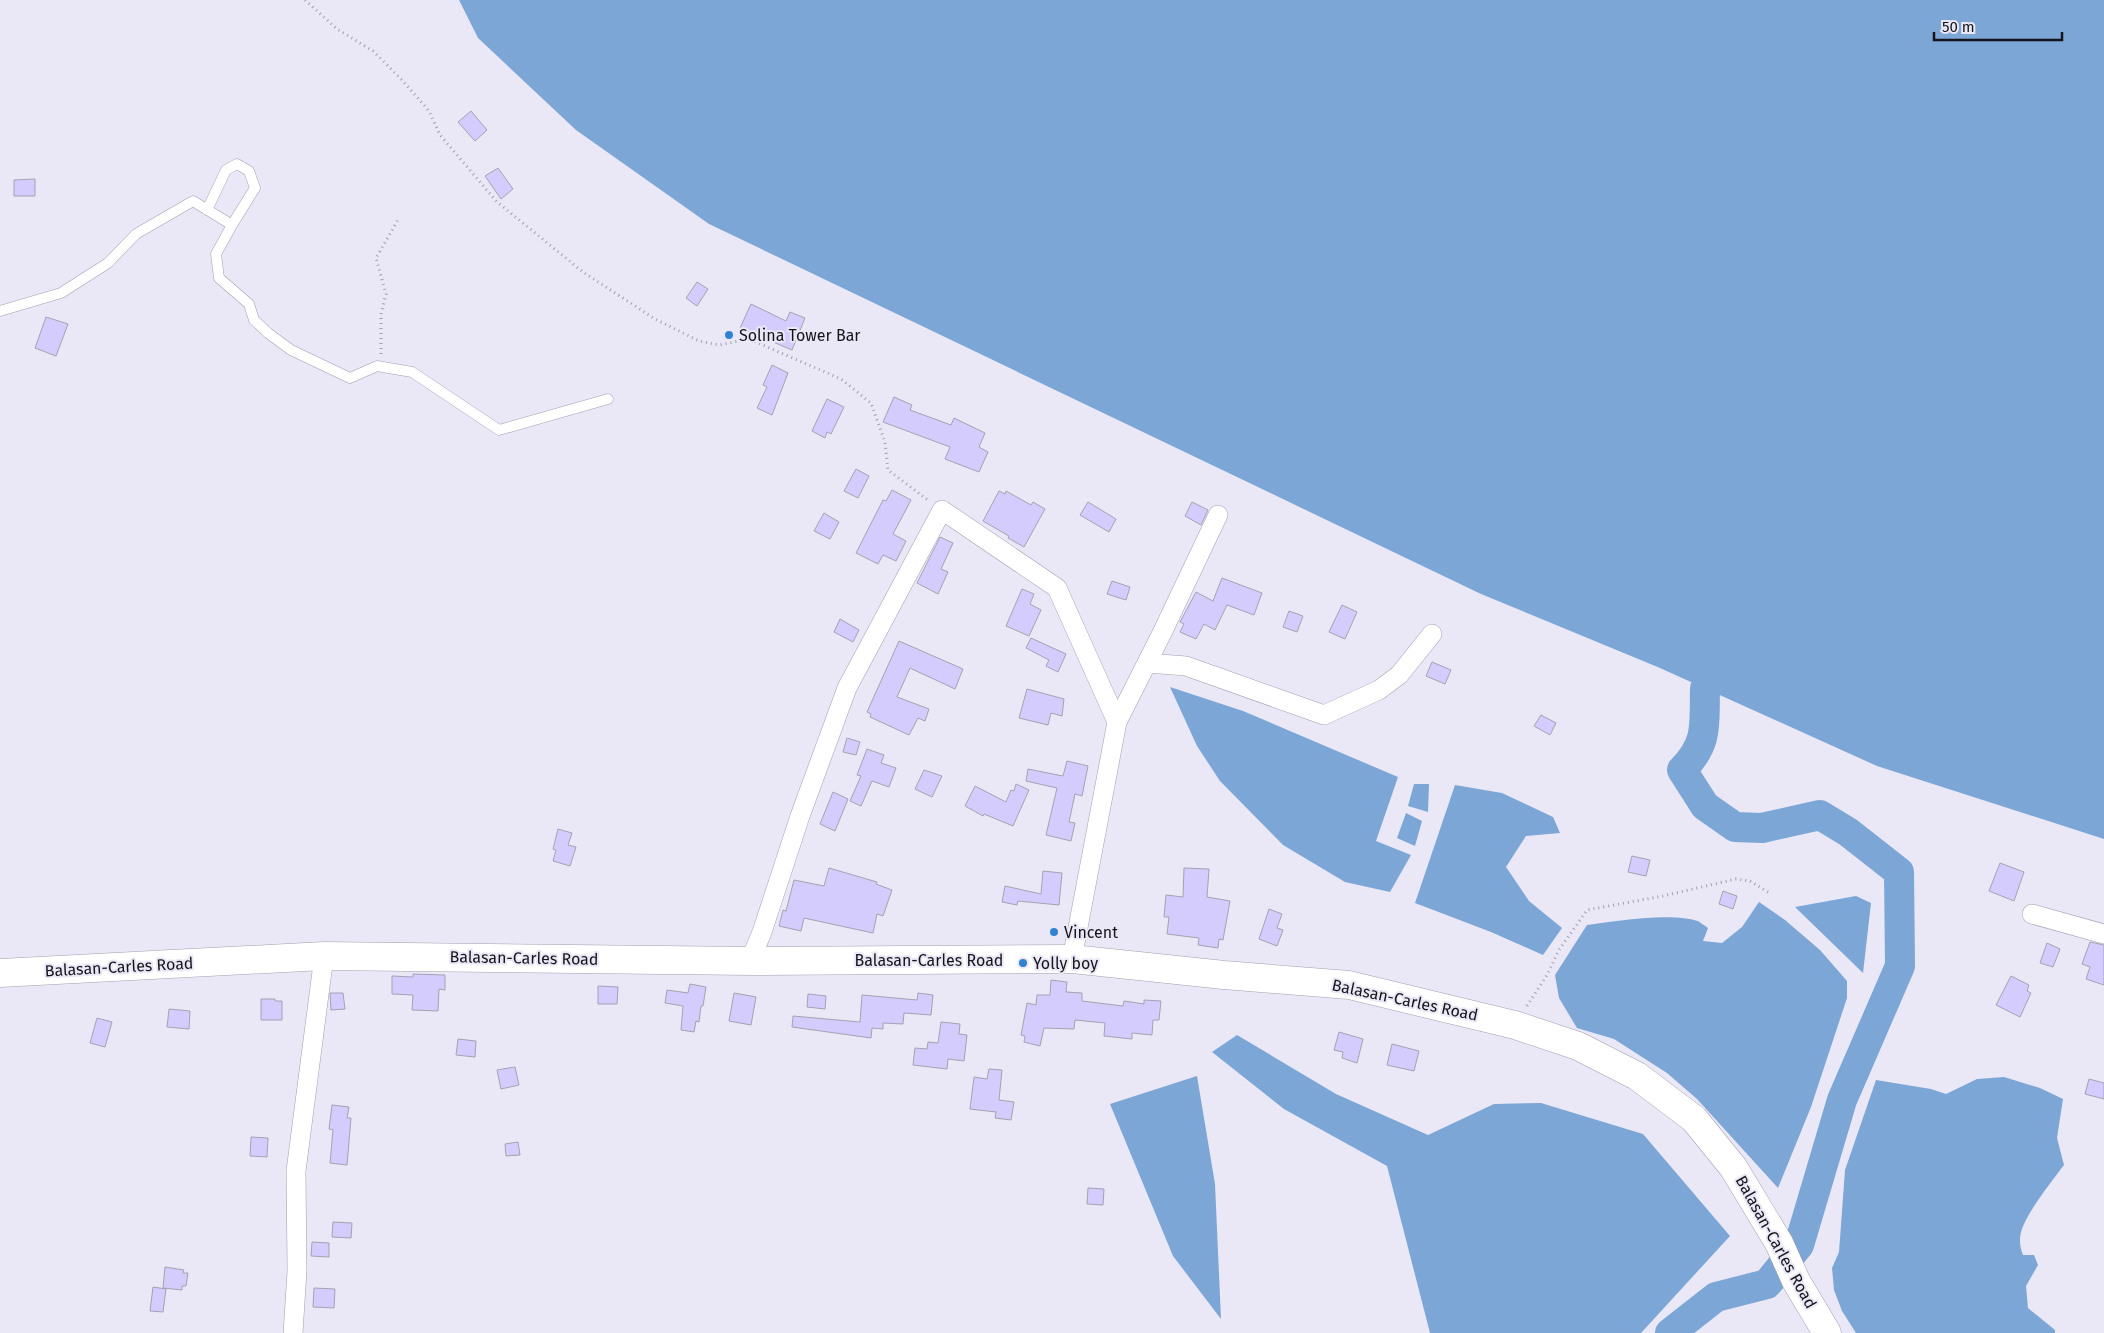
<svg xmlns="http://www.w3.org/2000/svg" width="2104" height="1333" viewBox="0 0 2104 1333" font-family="'Fira Sans',sans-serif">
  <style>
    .water { fill: #7ca6d6 }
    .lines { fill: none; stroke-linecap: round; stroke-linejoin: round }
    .river { stroke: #7ca6d6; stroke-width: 30 }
    .building { fill: #d4ccfd; stroke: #a4a2b1 }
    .lane-casing { stroke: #a19fae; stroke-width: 11 }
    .street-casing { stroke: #a19fae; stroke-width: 20 }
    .secondary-casing { stroke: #a19fae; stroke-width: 29 }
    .path { stroke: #a19fab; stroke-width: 3; stroke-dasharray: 1 4; stroke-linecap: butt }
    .lane { stroke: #fff; stroke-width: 10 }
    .street { stroke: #fff; stroke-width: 19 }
    .secondary { stroke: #fff; stroke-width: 28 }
    .poi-dot { fill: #3282d2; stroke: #eae8f7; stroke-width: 2 }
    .labels { text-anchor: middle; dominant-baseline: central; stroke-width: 4; stroke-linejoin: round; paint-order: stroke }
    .poi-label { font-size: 16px; fill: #151419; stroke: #eae8f7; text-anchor: start }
    .street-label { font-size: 16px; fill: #151419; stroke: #eae8f7 }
  </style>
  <rect width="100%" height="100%" fill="#eae8f7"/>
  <!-- water -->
  <path class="water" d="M459 0H2104V839L1877 766 1660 668 1481 594 709 224 576 130 478 38Z
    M1170 687 1243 711 1398 777 1376 841 1411 855 1390 892 1345 882 1283 845 1220 781 1197 746Z
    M1414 784H1429L1428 812 1408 806Z
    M1455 785 1502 793 1553 817 1560 833 1526 836 1506 867 1529 901 1562 928 1543 955 1491 932 1415 903Z
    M1406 813 1422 821 1415 846 1397 838Z
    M1856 896 1871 903 1863 973 1795 907Z
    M1759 902 1785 920 1820 950 1847 981V998L1811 1107 1778 1188 1697 1099 1667 1073 1614 1039 1577 1028 1559 998 1555 975 1587 925C1615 921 1672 912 1698 921 1701 923 1705 926 1708 928L1703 941 1722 943 1742 927Z
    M1237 1035 1336 1094 1428 1135 1494 1104 1541 1103 1643 1134 1730 1236 1641 1333H1430L1387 1166 1284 1109 1212 1052Z
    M1197 1076 1215 1184 1221 1319 1173 1256 1110 1104Z
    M2004 1077 2040 1088 2063 1099 2057 1138 2064 1165C2052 1181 2027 1212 2021 1232 2019 1239 2020 1248 2023 1255H2034L2038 1265 2026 1286 2028 1308 2055 1330V1333H1856L1842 1311 1834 1290 1832 1268 1839 1252 1845 1170 1876 1080 1931 1089 1946 1094 1977 1079Z"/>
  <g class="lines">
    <!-- river -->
    <path class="river" d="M1670 1333 1716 1297 1767 1284 1799 1245 1842 1100 1900 966 1899 872 1848 832 1820 815 1762 828 1735 827 1705 806 1682 770C1709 742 1704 725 1705 689"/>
  </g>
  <!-- building -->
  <path class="building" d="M471 111 487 130 475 141 458 122Z
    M498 168 513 189 501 199 485 176Z
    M35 179V196H14V180Z
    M697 282 708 289 697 306 686 298Z
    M751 304 786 321 790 312 805 318 792 350 740 328Z
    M46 317 68 324 56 356 35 348Z
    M772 365 788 373 772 415 757 408 767 387 763 385Z
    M894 397 912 405 910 410 951 425 954 418 985 433 979 447 988 452 979 472 945 459 950 447 883 422Z
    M827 399 844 407 831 434 827 432 825 438 812 431Z
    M856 469 869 476 858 498 844 491Z
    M892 490 911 500 893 534 906 541 896 561 883 555 878 564 856 553 883 500 886 501Z
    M999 491 1005 494 1006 491 1031 505 1033 502 1045 509 1024 547 1008 538 1009 536 983 521Z
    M1088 502 1116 519 1109 532 1080 515Z
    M1192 502 1208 510 1201 525 1185 516Z
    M824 513 839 522 830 539 814 531Z
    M940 537 953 543 941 569 948 572 938 594 917 583Z
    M1222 578 1262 593 1254 615 1227 605 1215 630 1204 624 1196 639 1180 632 1184 624 1180 622 1196 592 1213 601Z
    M1112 581 1130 587 1126 600 1107 594Z
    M1022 589 1034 594 1030 604 1041 610 1029 636 1006 626Z
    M1342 605 1357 612 1345 639 1329 632Z
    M1289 611 1303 616 1297 632 1283 627Z
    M840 619 859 630 853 642 834 632Z
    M1031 638 1066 654 1058 672 1046 666 1049 660 1026 648Z
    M899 641 963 669 955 689 910 668 897 697 929 709 925 721 918 718 909 735 870 717 871 714 867 712Z
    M1432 662 1451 670 1445 684 1426 676Z
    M1027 689 1064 699 1062 716 1051 713 1048 725 1019 718Z
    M1541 715 1556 723 1550 735 1534 726Z
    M847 738 860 742 856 755 843 752Z
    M867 749 884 755 881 763 896 768 889 787 872 781 861 806 850 801 861 776 857 775Z
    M1067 761 1088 766 1082 796 1075 794 1069 822 1075 823 1071 841 1046 835 1057 788 1026 781 1028 769 1063 776Z
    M924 770 942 776 932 797 915 789Z
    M1016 784 1029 790 1013 826 984 814 983 816 965 806 975 786 1006 802 1011 790 1014 791Z
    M833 792 848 799 835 831 820 824Z
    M558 829 572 833 568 845 576 847 570 866 553 861 556 850 553 849Z
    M1632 856 1650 860 1646 876 1628 872Z
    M2000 863 2024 872 2014 901 1989 891Z
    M829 868 877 882 876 884 892 890 883 916 877 914 873 933 804 918 801 931 779 926 783 910 786 911 794 880 824 886Z
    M1184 868 1209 869 1207 897 1230 901 1223 940 1219 939 1218 948 1198 945 1199 938 1167 934 1169 917H1164L1166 895 1183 897Z
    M1043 871 1062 873 1059 905 1018 901 1017 905 1002 902 1005 886 1041 894Z
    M1723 891 1737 896 1733 909 1719 904Z
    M1269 909 1282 914 1277 928 1283 930 1277 946 1259 939Z
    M2090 942 2104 945V985L2086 979 2090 967 2082 964Z
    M2047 943 2060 949 2053 967 2040 963Z
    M413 974 445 975V990L439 989 438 1011 412 1010 413 995 392 994V976L413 977Z
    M2011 976 2029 985 2027 991 2031 993 2020 1017 1996 1005Z
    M1051 980 1067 982 1066 992 1082 993V1001L1123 1006 1124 1001 1144 1004V1000L1161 1001 1159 1020H1153L1152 1035 1132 1033V1039L1104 1036 1105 1023 1075 1020 1074 1029 1044 1028 1040 1046 1024 1042 1025 1036 1021 1035 1027 1003 1036 1005 1037 995H1050Z
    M690 984 706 987 703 1006H701L699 1022 696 1021 694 1032 681 1030 683 1006 665 1003 667 990 688 993Z
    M598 986 618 987 617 1004H598Z
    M330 993H343L345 1009 331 1010Z
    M734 993 756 997 751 1025 729 1021Z
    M918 993 933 995 931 1015 904 1013 903 1024 883 1023V1029L872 1028 871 1038 792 1027 793 1016 860 1022 862 995 917 1000Z
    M808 994 826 996 825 1009 807 1007Z
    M261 999H275V1001H282V1020H261Z
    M169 1009 190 1011 189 1029 167 1027Z
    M97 1018 112 1022 105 1047 90 1043Z
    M941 1022 960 1024 959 1034 967 1035 964 1061 948 1059 947 1069 913 1065 915 1048 927 1049 928 1042 938 1043Z
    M1339 1032 1363 1039 1357 1063 1342 1058 1343 1052 1334 1050Z
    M458 1039 476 1041 475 1057 456 1055Z
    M1392 1044 1419 1051 1414 1071 1387 1065Z
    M515 1067 519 1085 501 1089 497 1070Z
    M989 1069 1002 1070 999 1100 1014 1102 1011 1120 995 1118 996 1112 970 1109 974 1077 987 1079Z
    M2089 1079 2104 1083V1099L2085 1094Z
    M332 1105 349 1107 347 1118H351L347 1165 330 1163 333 1130 329 1129Z
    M251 1137 268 1138 267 1157 250 1156Z
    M518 1142 520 1155 506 1156 505 1144Z
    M1088 1188 1104 1189 1103 1205 1087 1204Z
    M333 1222 352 1223 351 1238 332 1237Z
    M312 1242 329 1243V1257L311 1256Z
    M165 1267 184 1270 183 1273H188L186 1286H182V1290L163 1288Z
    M153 1287 166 1289 163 1312 150 1311Z
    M314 1288 335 1289 334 1308 313 1307Z"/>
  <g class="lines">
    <!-- lane casing -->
    <g class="lane-casing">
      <path id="lane" d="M207 210 226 170 237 164 249 171 255 188 232 225
        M0 311 61 293 108 263 136 234 193 201 232 225 216 254 219 278 249 304 254 320 268 333 291 350 350 378 377 366 412 372 499 430 608 399"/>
    </g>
    <!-- street casing -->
    <g class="street-casing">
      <path id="street" d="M1147 663 1186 666 1324 715 1379 690 1399 675 1432 634
        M1117 722 1162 633 1218 515
        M2032 914 2104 934
        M750 961 762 932 800 816 847 688 942 510 1057 588 1117 722 1072 959
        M293 1333 297 1271 296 1171 324 956"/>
    </g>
    <!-- secondary casing -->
    <g class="secondary-casing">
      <path id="secondary" d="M0 973 324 956 750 961 1072 959 1224 975 1349 985 1515 1025 1578 1046 1637 1076 1694 1119 1733 1167 1779 1243 1796 1281 1827 1333"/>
    </g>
    <!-- path -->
    <path class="path" d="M305 0 337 29 373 51 403 81 429 111 440 135 497 202 583 272 655 319 699 341 719 345 749 339 841 379 871 403 885 442 888 470 929 501
      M381 354V314L386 294 376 258 399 218
      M1527 1006 1547 975 1559 950 1587 910 1663 896 1736 879 1750 881 1771 894"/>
    <!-- lane -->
    <use href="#lane" class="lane"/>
    <!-- street -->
    <use href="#street" class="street"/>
    <!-- secondary -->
    <use href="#secondary" class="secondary"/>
  </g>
  <!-- markers -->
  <g class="poi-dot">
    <circle cx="729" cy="335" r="5"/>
    <circle cx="1054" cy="932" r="5"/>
    <circle cx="1023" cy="963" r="5"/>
  </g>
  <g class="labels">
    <!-- poi labels -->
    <g class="poi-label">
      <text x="739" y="335">Solina Tower Bar</text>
      <text x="1064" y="932">Vincent</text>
      <text x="1033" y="963">Yolly boy</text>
    </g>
    <!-- street labels -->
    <g class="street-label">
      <text transform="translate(524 958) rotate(1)">Balasan-Carles Road</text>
      <text x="929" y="960">Balasan-Carles Road</text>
      <text transform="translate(119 967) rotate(-3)">Balasan-Carles Road</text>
      <text transform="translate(1405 1000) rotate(12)">Balasan-Carles Road</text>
      <text transform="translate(1776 1242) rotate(61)">Balasan-Carles Road</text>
    </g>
  </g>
  <!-- scale -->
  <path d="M1934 32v8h128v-8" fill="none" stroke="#151419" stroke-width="2.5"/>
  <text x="1942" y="32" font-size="15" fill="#151419" stroke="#eae8f7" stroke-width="4" paint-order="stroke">50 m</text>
</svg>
